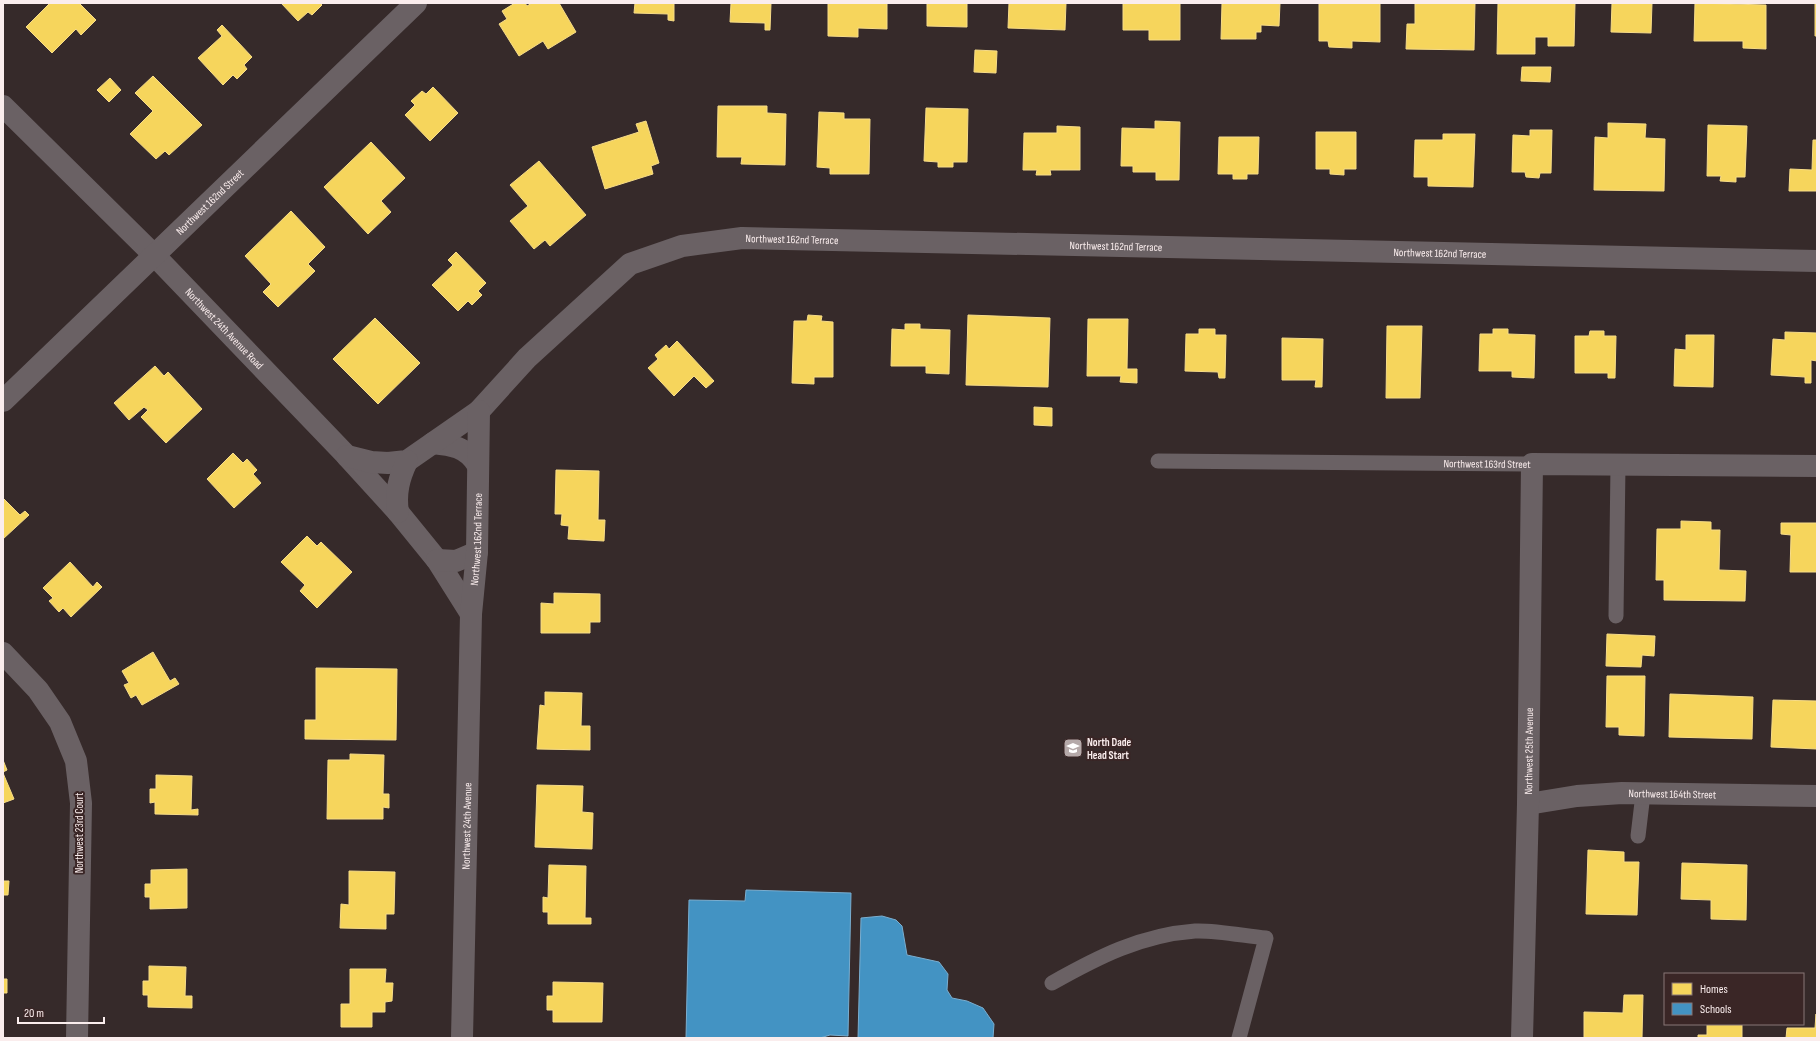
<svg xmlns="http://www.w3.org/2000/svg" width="1820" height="1041" viewBox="0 0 1820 1041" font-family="'Sofia Sans Condensed',sans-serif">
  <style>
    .homes { fill: #f6d55c; stroke: #f7dc88 }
    .schools { fill: #4393c3; stroke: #7aaed0 }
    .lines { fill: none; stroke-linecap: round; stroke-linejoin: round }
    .service { stroke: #6a6164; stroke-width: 15 }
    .minor { stroke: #6a6164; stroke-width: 22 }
    .labels { text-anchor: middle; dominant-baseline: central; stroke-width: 4; stroke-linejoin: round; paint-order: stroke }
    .street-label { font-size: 11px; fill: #faeded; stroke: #3a2626 }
    .poi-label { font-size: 11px; font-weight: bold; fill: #faeded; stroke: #3a2626; text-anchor: start }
  </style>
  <rect width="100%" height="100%" fill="#362a2a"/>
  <!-- homes -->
  <path class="homes" d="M50 3H79L96 20 81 35 76 29 52 53 26 27Z
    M281 3H320L322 5 312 15 308 12 298 21Z
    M515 3H525L527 6 532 3H559L576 32 548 49 543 41 519 56 499 24 507 19 502 11Z
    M635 3H674V21L668 20V14L634 13Z
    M731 3H771L770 30H765V23L730 22Z
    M828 3H887V29L858 28V37L828 36Z
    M927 3H967V27L927 26Z
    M1009 3H1066L1065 30 1008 28Z
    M1123 3H1180V40H1149V30H1123Z
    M1222 3H1280L1279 26 1261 25V32H1256V39H1221Z
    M1319 3H1380V42L1352 41V48L1329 47 1328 41H1319Z
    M1415 3H1475L1474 50 1406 49 1407 24H1415Z
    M1498 3H1575L1574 46H1548V37H1535V54H1497Z
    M1612 3H1652L1651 33 1611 32Z
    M1695 3 1766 5V49L1743 48V41H1694Z
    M1815 3H1817V36H1815Z
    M222 25 252 57 244 65 247 69 237 79 233 75 223 85 198 58 222 36 217 30Z
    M975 50 997 51 996 73 974 72Z
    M1522 67H1551L1550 82 1521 81Z
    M153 76 202 125 169 155 165 151 156 159 130 134 153 111 135 93Z
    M110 78 121 90 109 102 97 90Z
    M433 87 458 113 430 141 405 115 415 105 411 101 422 91 426 94Z
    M718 106H767V113L786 114 785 165 741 164 742 157H717Z
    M926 108 968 109 967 162H953V167H938V162L924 161Z
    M819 112 844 113V119H870L869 174H830V168L817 167Z
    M646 121 659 163 651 166 653 174 605 189 592 147 639 132 636 124Z
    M1155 121 1180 122 1179 180H1156V172H1133V166H1121L1122 128 1155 129Z
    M1608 123 1646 124 1645 138 1665 139 1664 191 1594 190 1595 137 1608 138Z
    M1708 125 1747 126 1745 177H1736V182L1720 181 1721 176H1707Z
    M1057 126 1080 127V170H1050L1051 175H1036L1037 170H1023L1024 133H1057Z
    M1530 130H1552L1551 173H1540L1539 178 1526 177 1525 172H1512L1513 135 1530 136Z
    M1316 132H1356V169H1344V175L1330 174V169H1316Z
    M1443 134H1475L1473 187 1428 186V177H1414L1415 140H1443Z
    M1219 137H1259L1258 174H1247V179H1233V174H1218Z
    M1813 140H1817V191H1789L1790 169 1812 170Z
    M371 142 405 178 381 201 391 212 368 234 324 187Z
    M539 161 586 215 550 246 545 240 534 249 510 221 528 206 510 185Z
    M291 211 325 247 308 264 315 271 278 307 263 292 271 284 245 256Z
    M456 252 486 283 478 291 482 295 472 305 468 301 458 311 432 285 453 265 448 260Z
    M808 315 822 316 821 321 833 322V377H814V384L792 383 794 321H807Z
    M968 315 1050 318 1048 387 966 385Z
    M375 318 420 363 378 404 333 359Z
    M1088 319H1128L1127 369H1137V383L1120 382 1121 376H1087Z
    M905 324H920V329L950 330 949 374 926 373V366H891L892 329 905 330Z
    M1387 326H1422L1420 398H1386Z
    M1199 329H1215V335H1226L1225 378H1219L1218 372 1185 371 1186 334H1199Z
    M1493 329H1508V334L1535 335 1534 378 1512 377V371H1479L1480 334H1493Z
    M1590 331H1604V336H1616L1615 378H1608V373H1575V336H1589Z
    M1785 332 1817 333V361L1811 360V383H1805V377L1771 375 1773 339 1785 340Z
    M1686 335H1714L1713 387 1674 386 1675 349 1686 350Z
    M1282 338 1323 339 1322 387H1315L1316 380H1282Z
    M677 341 714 381 706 388 694 376 674 396 648 368 658 359 655 355 666 345 669 349Z
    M155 366 164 376 168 372 202 409 166 443 141 417 148 410 144 407 129 420 114 403Z
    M1034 407 1052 408V426L1034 425Z
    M233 453 243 463 247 459 257 470 253 474 261 483 234 508 207 479Z
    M556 470 599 471 598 520H605L604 541 568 539 569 526 561 525 562 514H555Z
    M3 498 20 515 25 511 29 515 3 539Z
    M1681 521 1711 522V530H1720L1719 570 1746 571 1745 601 1664 600V580H1656L1657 529H1681Z
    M1781 523H1817V572H1790L1791 535 1781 534Z
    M307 536 317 546 321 542 352 572 317 608 300 591 305 585 281 562Z
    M70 562 93 587 97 582 102 587 71 617 63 608 59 612 49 601 53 598 43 588Z
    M554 593 600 594V622H590V633H541V603L554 604Z
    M1607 634 1655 636 1654 656 1642 655 1641 667 1606 666Z
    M153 652 170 681 175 678 179 684 142 705 136 695 131 698 124 685 129 683 122 671Z
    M316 668 397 669 396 740 305 739V720H316Z
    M1607 676H1645L1644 736 1619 735V727H1606Z
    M545 692 582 693 581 726H590V750L537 749 540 705 545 706Z
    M1670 694 1753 697 1752 739 1669 737Z
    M1773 700 1817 701V749L1771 747Z
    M350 754 384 755 383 794H389V808L383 807V819H327L328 760H350Z
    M3 760 7 770 3 772Z
    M3 773 14 799 3 803Z
    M156 775 192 776 191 810 198 809V815L155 814V802L150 803V789H156Z
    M537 785 583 786 582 812 593 813 592 849 535 847Z
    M1588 850 1624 852V862H1639L1637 915 1586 914Z
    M1682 863 1747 865 1746 920 1711 919V900L1681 899Z
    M549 865 586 866 585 918H591V924H548V912H543V897L548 898Z
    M3 866V881H9L8 895H3V904Z
    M187 869V908L150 909V897H145V884H151V870Z
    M349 871 395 872 394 914H386V929L340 928 341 904 349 905Z
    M149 966 186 967 185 996H192V1008L148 1007V995H143V981H149Z
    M350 969H386L385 983H393L392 1001 385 1002V1012H372V1027H341V1004H350Z
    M3 979H7V993H3Z
    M553 982 603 983 602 1022H553V1010H547V996H553Z
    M1624 995H1643L1642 1038H1584V1012L1623 1013Z
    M1816 1014 1817 1038H1786L1787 1028H1815Z
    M1707 1024H1742V1038H1698V1035H1707Z"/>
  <!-- schools -->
  <path class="schools" d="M746 890 851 893 848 1036 830 1035 820 1038H686L689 900 745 901Z
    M882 916 896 920 902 926 907 955 939 962 948 974 947 990 952 998 967 1001 983 1008 994 1024 993 1038H858L861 918Z"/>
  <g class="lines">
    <!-- service -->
    <g class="service">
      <path id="s1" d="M1158 461 1532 464"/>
      <path d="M1616 616 1618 465"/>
      <path d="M1638 836 1643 794"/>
      <path d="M1052 983C1098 957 1141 935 1195 931 1215 930 1245 936 1266 938L1239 1038"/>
    </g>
    <!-- minor -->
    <g class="minor">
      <path id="s2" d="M3 106 155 256 347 456 398 512 437 560 471 614"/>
      <path id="s3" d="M3 401 416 3"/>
      <path d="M433 443C452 445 466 447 477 464"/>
      <path id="s4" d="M347 456 371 462 388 463 407 461 479 411 527 358 630 264 682 246 742 238 1817 261"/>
      <path d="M398 512C395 493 399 478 407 461"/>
      <path d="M437 560 456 561 477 552"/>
      <path d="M3 653 38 690 60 722 76 761 81 803 77 1038"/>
      <path id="s5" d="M1528 804 1577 796 1622 793 1817 796"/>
      <path id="s6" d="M462 1038 471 614 477 552 479 411"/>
      <path id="s7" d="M1522 1038 1528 804 1532 464 1817 466"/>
    </g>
  </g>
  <!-- icons -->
  <defs>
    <g id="school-square" transform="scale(1)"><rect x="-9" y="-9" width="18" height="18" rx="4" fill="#b5a9a9" stroke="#3a2626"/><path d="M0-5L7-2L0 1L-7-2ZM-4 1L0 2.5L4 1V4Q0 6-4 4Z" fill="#fff"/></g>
  </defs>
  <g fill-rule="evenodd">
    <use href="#school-square" x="1073" y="748"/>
  </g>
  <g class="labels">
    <!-- street labels -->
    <g class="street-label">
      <text stroke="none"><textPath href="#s3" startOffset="287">Northwest 162nd Street</textPath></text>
      <text stroke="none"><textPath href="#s4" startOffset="525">Northwest 162nd Terrace</textPath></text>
      <text stroke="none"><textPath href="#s4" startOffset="849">Northwest 162nd Terrace</textPath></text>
      <text stroke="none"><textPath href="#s4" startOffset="1173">Northwest 162nd Terrace</textPath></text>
      <text stroke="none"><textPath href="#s2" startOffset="314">Northwest 24th Avenue Road</textPath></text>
      <text stroke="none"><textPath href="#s1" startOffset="329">Northwest 163rd Street</textPath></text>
      <text stroke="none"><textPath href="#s6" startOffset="499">Northwest 162nd Terrace</textPath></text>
      <text stroke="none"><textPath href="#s7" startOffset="287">Northwest 25th Avenue</textPath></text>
      <text stroke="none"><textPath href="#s5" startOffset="145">Northwest 164th Street</textPath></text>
      <text stroke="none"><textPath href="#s6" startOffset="212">Northwest 24th Avenue</textPath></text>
      <text transform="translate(79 833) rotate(-90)">Northwest 23rd Court</text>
    </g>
    <!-- poi labels -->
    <g class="poi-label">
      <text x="1087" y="742">North Dade<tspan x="1087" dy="13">Head Start</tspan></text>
    </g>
  </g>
  <!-- border -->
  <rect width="1820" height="1041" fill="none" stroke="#faeded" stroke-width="8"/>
  <!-- legend -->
  <rect x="1664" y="973" width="140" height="52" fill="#3a2626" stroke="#877676"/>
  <rect x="1672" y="983" width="20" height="12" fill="#f6d55c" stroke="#877676"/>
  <text x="1700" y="993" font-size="12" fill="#faeded">Homes</text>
  <rect x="1672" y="1003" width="20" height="12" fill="#4393c3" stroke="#877676"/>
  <text x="1700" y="1013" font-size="12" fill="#faeded">Schools</text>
  <!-- scale -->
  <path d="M18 1017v6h86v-6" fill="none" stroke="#faeded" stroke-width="2"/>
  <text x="24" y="1017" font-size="12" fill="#faeded" stroke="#3a2626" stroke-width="3" paint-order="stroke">20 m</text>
</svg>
